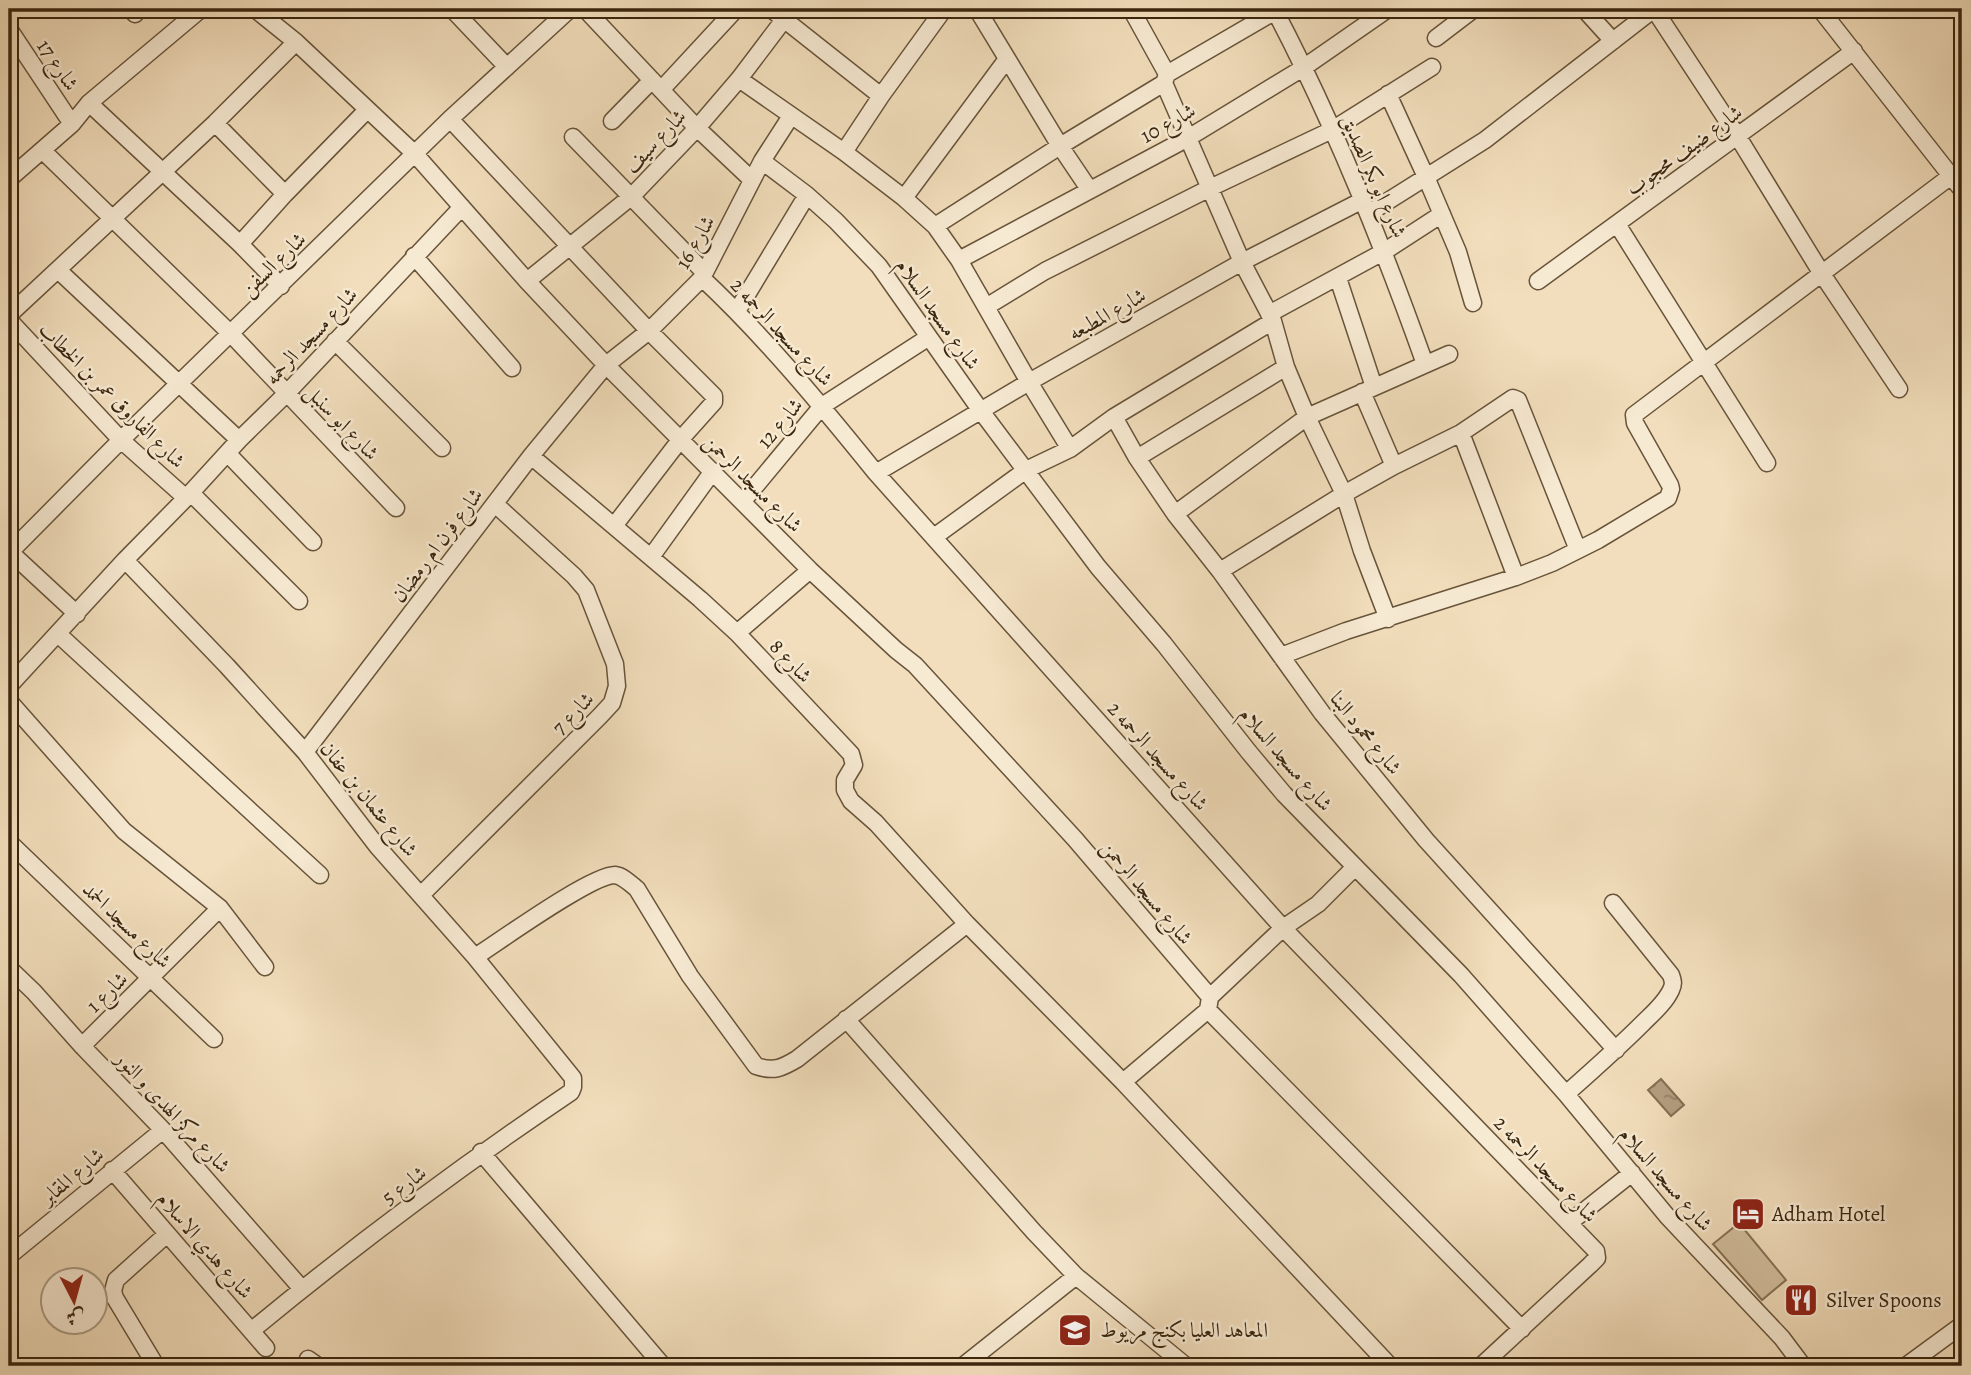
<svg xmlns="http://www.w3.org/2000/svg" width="1971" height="1375" viewBox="0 0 1971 1375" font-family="Alegreya,Amiri,serif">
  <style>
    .garden { fill: #d3bf9e; stroke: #867256; stroke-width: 2 }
    .water { fill: url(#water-ripples); stroke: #836f53; stroke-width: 2 }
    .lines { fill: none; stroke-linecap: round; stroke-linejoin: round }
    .minor-casing { stroke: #68543a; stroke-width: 19 }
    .minor { stroke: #f7ead3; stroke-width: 16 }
    .labels { text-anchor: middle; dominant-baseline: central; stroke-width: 5; stroke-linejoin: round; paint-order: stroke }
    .street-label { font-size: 21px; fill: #3a260e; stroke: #f7ead3 }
    .poi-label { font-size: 21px; fill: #3a260e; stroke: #f7ead3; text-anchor: start }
  </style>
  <defs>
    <pattern id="water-ripples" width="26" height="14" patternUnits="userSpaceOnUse" patternTransform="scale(1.75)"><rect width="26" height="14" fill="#b39f81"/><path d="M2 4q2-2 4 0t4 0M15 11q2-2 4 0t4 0" fill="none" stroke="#938168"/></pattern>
  </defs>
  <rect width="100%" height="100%" fill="#f2debc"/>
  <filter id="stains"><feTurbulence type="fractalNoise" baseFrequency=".00286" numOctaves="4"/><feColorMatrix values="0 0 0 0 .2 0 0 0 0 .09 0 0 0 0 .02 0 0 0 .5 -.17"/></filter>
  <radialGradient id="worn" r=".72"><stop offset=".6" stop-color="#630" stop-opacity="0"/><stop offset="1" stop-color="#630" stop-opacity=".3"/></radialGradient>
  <!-- garden -->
  <path class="garden" d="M1739 1223 1786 1280 1762 1300 1713 1244Z"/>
  <!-- water -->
  <path class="water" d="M1661 1079 1684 1105 1671 1116 1648 1090Z"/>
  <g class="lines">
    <!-- minor casing -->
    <g class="minor-casing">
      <path id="minor" d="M131 9 135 14
        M255 9 296 42 415 154 527 281 606 365 810 570 896 650 915 665 1075 839 1210 997
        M452 9 507 67
        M585 9 697 128 752 180
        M771 9 881 96
        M977 9 1060 146 1089 189
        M1131 9 1167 74 1164 83 1242 262 1273 321 1286 367 1307 417 1344 494 1362 551 1388 619
        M1274 9C1334 123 1382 243 1425 364
        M1584 9 1613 41
        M1654 9 1738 137 1822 274 1899 389
        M1820 9 1962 190
        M9 29 72 124
        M1436 38 1474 9
        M1167 74 1279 9
        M739 79 844 152 904 198 935 226 959 260 1029 382 1070 449
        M661 90 736 9
        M1388 94 1426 177 1458 252 1473 303
        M89 103 240 244 281 286
        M450 119 649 331 714 396V402L680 440 614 526
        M612 121 652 80
        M215 123 285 194
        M573 137 704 272
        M42 150 231 334 396 508
        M844 152 881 96 944 9
        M762 161 807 195 836 221 879 266 981 411 1098 567 1164 644 1248 751 1284 794 1461 975 1566 1094 1667 1216 1782 1338 1803 1366
        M9 179 72 124 89 103 201 9
        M904 198 1007 59
        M1369 213 1485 140 1654 9
        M1617 224 1767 463
        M935 226 1060 146 1164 83
        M240 244 285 194 367 110
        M414 256 512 368
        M959 260 1188 138 1303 68 1388 9
        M58 270 239 440
        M702 278C766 338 821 405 876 473L1283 928 1596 1251 1597 1258 1590 1265 1481 1366
        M1338 278 1374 387
        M527 281 632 196 697 128 739 79 792 9
        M1538 281 1854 51
        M986 307 1045 271 1210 188 1332 130 1432 67
        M737 311 807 195
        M1269 314 1385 251 1442 214
        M9 315 215 123 296 42
        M9 320 121 440 186 498
        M335 341 442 448
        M1362 392 1394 466
        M1114 417 1137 458 1175 514 1220 571 1322 713 1426 840 1616 1050
        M1461 433 1516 577
        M228 454 313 542
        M531 456 700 599 737 633 851 754 854 765 845 780V790L851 801 876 823 967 924 1123 1082 1390 1366
        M1137 458 1286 367
        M876 473 1029 382 1242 262 1363 200
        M191 493 299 601
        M743 501 822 406 929 337
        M1175 514 1307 417 1449 354
        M934 537 1026 470 1070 449 1114 417 1273 321
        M9 551 77 614
        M9 553 121 440 450 119 570 9
        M651 557 713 471
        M125 560 227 666 305 752 377 846 475 957 573 1078V1087L571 1092C461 1166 354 1246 251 1331
        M1220 571 1344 494 1394 466 1461 433 1513 398 1518 400 1578 550
        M737 633 810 570
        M58 634 320 875
        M1281 656 1346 631 1516 577 1552 563 1598 540 1668 498 1671 489 1670 485 1635 423 1634 415 1951 176
        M9 686 125 560 186 498 239 440 286 394 462 207
        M9 701 124 831 220 908 265 967
        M305 752 531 456 606 365 649 331 702 278 762 161 791 116
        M9 842 214 1039
        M421 895 600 716 612 703 617 686 615 664 586 590 574 576 495 504
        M475 957C500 941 591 875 615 875 623 876 631 884 637 889L690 976 756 1066C774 1072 782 1068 797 1059L967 924
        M9 968 34 992 82 1046 163 1130 302 1289
        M1208 1010 1522 1329
        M846 1019 1034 1232 1076 1276 1186 1366
        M82 1046 220 908
        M1123 1082 1208 1010 1210 997 1283 928 1318 904 1355 867
        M1566 1094C1592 1071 1618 1048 1643 1023 1652 1014 1665 1003 1671 990 1674 984 1673 981 1671 975L1613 903
        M481 1152 663 1366
        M112 1170 266 1348
        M1569 1223 1632 1173
        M9 1256 163 1130
        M308 1359 318 1366
        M156 1366 115 1298 113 1291 116 1280 167 1234
        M963 1366 1076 1276
        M1906 1366 1962 1325"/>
    </g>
    <!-- minor -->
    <use href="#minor" class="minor"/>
  </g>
  <!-- icons -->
  <defs>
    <g id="hotel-square" transform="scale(1.75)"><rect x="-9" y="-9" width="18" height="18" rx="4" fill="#8f2418" stroke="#f7ead3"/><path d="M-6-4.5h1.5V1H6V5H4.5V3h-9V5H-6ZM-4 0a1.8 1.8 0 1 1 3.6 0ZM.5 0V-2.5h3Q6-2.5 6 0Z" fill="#fff"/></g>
    <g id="restaurant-square" transform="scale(1.75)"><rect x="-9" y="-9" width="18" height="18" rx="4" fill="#8f2418" stroke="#f7ead3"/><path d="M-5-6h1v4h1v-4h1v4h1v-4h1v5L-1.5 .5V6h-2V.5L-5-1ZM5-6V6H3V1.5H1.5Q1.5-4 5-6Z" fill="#fff"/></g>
    <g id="university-square" transform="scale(1.75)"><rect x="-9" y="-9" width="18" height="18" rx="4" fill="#8f2418" stroke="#f7ead3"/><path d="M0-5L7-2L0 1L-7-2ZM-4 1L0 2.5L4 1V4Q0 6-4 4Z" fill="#fff"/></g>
  </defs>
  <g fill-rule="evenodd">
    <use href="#hotel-square" x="1748" y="1214"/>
    <use href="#restaurant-square" x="1801" y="1300"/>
    <use href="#university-square" x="1075" y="1330"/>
  </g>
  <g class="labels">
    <!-- street labels -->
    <g class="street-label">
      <text transform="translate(58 65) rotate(56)">شارع 17</text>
      <text transform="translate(1168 123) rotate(-29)">شارع 10</text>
      <text transform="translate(655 141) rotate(-46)">شارع سيف</text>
      <text transform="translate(1684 150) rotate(-36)">شارع ضيف محجوب</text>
      <text transform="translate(1374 176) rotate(66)">شارع ابو بكر الصديق</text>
      <text transform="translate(695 242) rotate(-60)">شارع 16</text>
      <text transform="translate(273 264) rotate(-44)">شارع السفن</text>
      <text transform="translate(938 314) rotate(55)">شارع مسجد السلام</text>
      <text transform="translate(1107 314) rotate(-29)">شارع المطبعه</text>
      <text transform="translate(782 332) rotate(47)">شارع مسجد الرحمه 2</text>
      <text transform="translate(311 336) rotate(-47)">شارع مسجد الرحمه</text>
      <text transform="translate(112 395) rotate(45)">شارع الفاروق عمر بن الخطاب</text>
      <text transform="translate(342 422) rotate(46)">شارع ابو سنبل</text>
      <text transform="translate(780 423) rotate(-50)">شارع 12</text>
      <text transform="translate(753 483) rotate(45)">شارع مسجد الرحمن</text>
      <text transform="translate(437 545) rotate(-53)">شارع فرن ام رمضان</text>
      <text transform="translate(791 661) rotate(47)">شارع 8</text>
      <text transform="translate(573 713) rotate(-46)">شارع 7</text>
      <text transform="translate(1366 733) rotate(51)">شارع محمود البنا</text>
      <text transform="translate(1158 756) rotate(48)">شارع مسجد الرحمه 2</text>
      <text transform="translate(1286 759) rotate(49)">شارع مسجد السلام</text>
      <text transform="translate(369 799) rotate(51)">شارع عثمان بن عفان</text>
      <text transform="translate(1147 892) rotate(50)">شارع مسجد الرحمن</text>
      <text transform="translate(127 925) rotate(44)">شارع مسجد الحمد</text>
      <text transform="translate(107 992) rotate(-44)">شارع 1</text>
      <text transform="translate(173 1112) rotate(47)">شارع مركز الهدى و النور</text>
      <text transform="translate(1546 1169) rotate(46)">شارع مسجد الرحمه 2</text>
      <text transform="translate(72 1176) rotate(-40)">شارع المقابر</text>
      <text transform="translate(1666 1179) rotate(49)">شارع مسجد السلام</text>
      <text transform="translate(404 1185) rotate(-37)">شارع 5</text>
      <text transform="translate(205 1245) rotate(49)">شارع هدي الاسلام</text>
    </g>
    <!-- poi labels -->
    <g class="poi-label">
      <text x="1772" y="1214">Adham Hotel</text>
      <text x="1826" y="1300">Silver Spoons</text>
      <text x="1100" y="1330">المعاهد العليا بكنج مريوط</text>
    </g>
  </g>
  <!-- margin -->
  <rect width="1971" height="1375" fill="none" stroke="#f2debc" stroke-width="35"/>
  <rect x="10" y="10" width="1950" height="1354" fill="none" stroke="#3a260e" stroke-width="3.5"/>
  <rect x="18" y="18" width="1936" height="1340" fill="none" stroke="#3a260e" stroke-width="2"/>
  <!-- north arrow -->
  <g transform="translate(74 1301) rotate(174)"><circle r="33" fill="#f7ead3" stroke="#ab9c84" stroke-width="2"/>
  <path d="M0-5L12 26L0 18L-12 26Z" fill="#8f2418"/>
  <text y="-10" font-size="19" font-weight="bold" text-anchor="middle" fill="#3a260e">ش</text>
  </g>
  <rect width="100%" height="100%" filter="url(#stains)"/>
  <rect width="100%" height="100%" fill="url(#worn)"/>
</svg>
